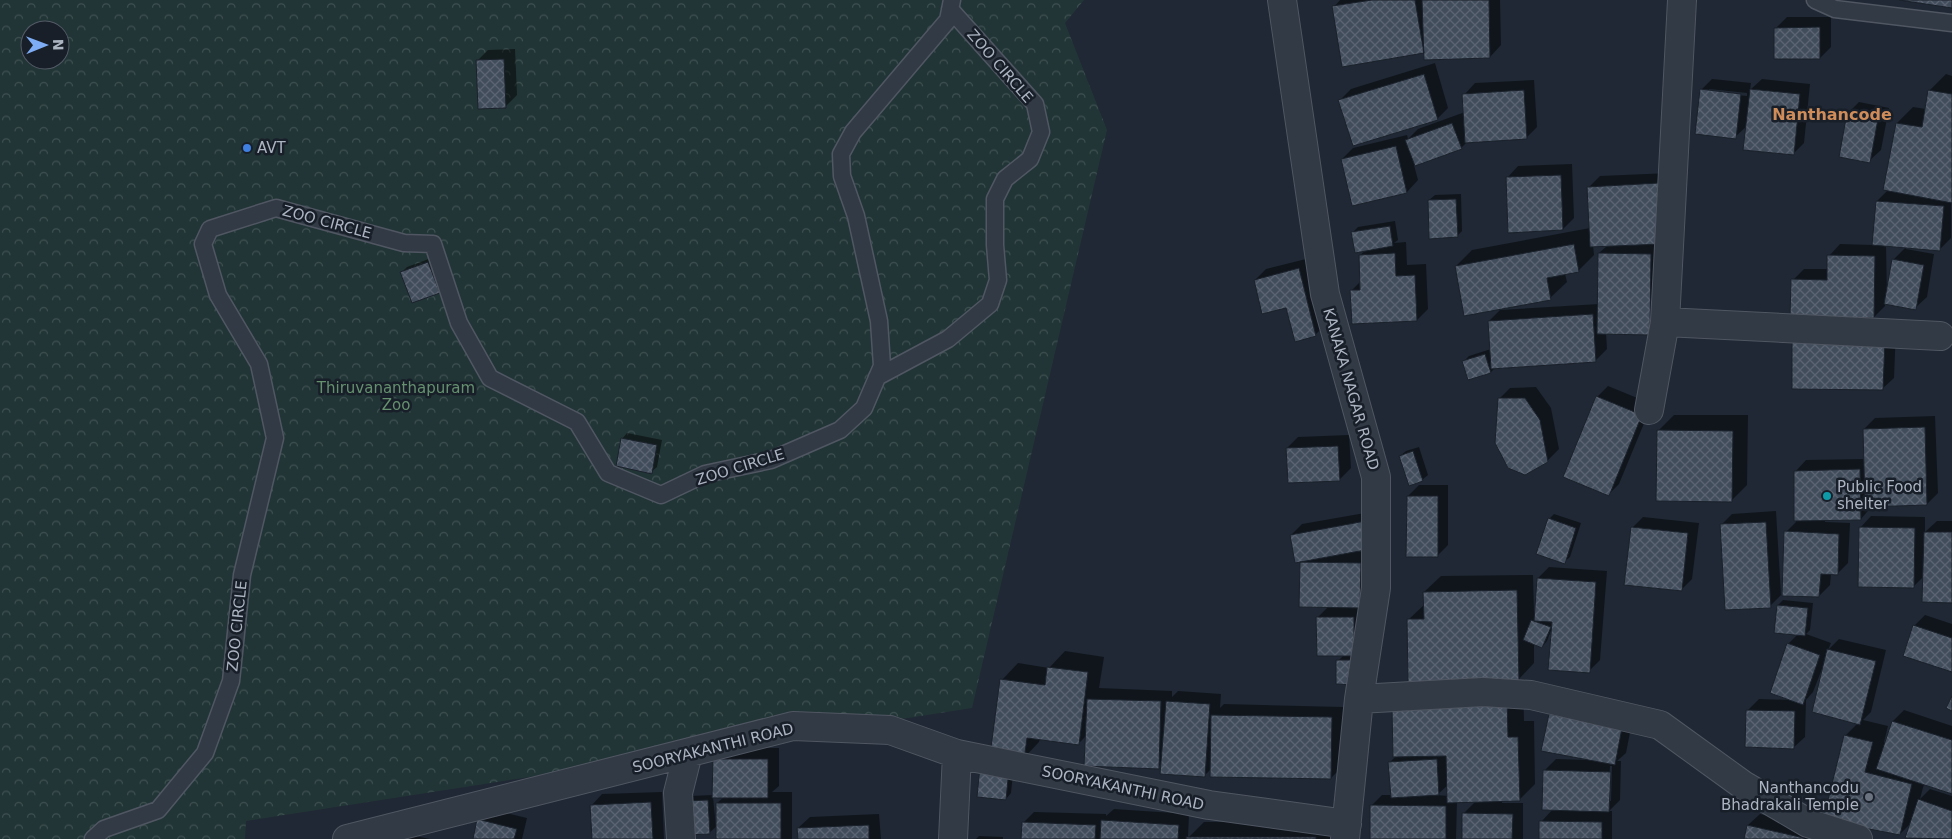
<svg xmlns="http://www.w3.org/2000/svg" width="1952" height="839" viewBox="0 0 1952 839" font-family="'DejaVu Sans',sans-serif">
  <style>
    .park { fill: url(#park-crowns); fill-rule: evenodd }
    .shadow { fill: #0007; fill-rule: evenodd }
    .building { fill: url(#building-cross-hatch); stroke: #1a212b }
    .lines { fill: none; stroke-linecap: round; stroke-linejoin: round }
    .service-casing { stroke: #505763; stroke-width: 19 }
    .minor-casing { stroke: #505763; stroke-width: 30 }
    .service { stroke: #323a45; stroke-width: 16 }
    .minor { stroke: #323a45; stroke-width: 28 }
    .shop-dot { fill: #3f7fe0; stroke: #181f29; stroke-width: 2 }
    .culture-dot { fill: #0f9aa8; stroke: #181f29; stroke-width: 2 }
    .worship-dot { fill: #6b7280; stroke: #181f29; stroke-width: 2 }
    .labels { text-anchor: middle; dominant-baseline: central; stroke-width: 5; stroke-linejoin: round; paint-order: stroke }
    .street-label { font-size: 15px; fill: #acb4c2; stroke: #181f29 }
    .poi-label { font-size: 15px; fill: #acb4c2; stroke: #181f29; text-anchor: start }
    .park-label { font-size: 15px; fill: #65916f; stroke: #181f29 }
    .neighbourhood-label { font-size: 16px; font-weight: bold; fill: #d08c59; stroke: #181f29 }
  </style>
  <defs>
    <pattern id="park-crowns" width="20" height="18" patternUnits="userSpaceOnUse" patternTransform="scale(1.25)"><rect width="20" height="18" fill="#223536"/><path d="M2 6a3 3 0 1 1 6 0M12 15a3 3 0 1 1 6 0" fill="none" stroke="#3f5051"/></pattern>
    <pattern id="building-cross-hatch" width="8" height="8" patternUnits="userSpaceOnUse" patternTransform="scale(1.25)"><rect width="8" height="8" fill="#424d5c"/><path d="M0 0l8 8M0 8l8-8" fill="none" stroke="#5b6472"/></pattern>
  </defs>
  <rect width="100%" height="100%" fill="#1f2834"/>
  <!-- park -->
  <path class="park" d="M0 0H1084L1065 23 1107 130 972 708 246 821 245 839H0ZM30 30H60V60H30Z"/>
  <!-- shadow -->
  <path class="shadow" d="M1340 0H1500L1501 45 1490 57 1425 52 1343 65 1334 7Z
    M1787 17H1831V47L1820 58 1776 28Z
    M515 49 517 95 506 106 477 61 488 50Z
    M1435 63 1448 108 1437 119 1340 100 1351 89Z
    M1946 74 1952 76 1951 238 1940 249 1907 247 1906 249 1934 254 1927 297 1915 308 1885 303V306L1874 317 1793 280 1804 269H1829V256L1840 244 1873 245 1877 201 1889 189 1897 123 1913 107 1926 109 1929 91ZM1886 245 1906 247 1893 260 1887 297Z
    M1712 79 1751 83 1750 90 1762 79 1810 84 1804 143 1793 154 1747 126 1735 137 1701 90ZM1709 89 1747 93V96L1709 92Z
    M1534 80 1537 127 1526 138 1467 142 1461 148 1414 165 1418 180 1407 192 1342 159 1353 148 1407 135 1408 139 1418 129 1465 112 1464 95 1475 83Z
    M1859 102 1889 108 1881 150 1869 161 1848 113Z
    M1572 164 1574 218 1563 229 1507 178 1518 166Z
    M1670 173 1660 322 1649 334 1606 333 1607 349 1596 360 1495 368 1491 372 1469 379 1464 361 1469 356 1491 349 1489 321 1500 310 1599 304V253L1608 245H1593L1594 255 1578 271 1565 274 1567 282 1550 298 1456 266 1472 250 1590 228 1589 187 1600 176Z
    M1461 194 1462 231 1457 236 1429 200 1435 195Z
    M1395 221 1398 240 1394 243 1406 242 1407 265 1426 264 1428 309 1417 320 1351 291 1361 281 1360 255 1366 250 1352 233 1358 227Z
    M434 257 444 286 439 292 402 272 407 267Z
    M1310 258 1326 324 1315 335 1287 306 1255 280 1266 269Z
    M1805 327 1896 329 1894 378 1882 389Z
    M1608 386 1652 404 1619 484 1608 495 1597 397Z
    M1536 387 1551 408 1559 449 1547 461 1499 399 1510 388Z
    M1674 415H1748L1747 485 1731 501 1658 431Z
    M1935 416 1938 493 1927 504 1872 506 1861 519 1825 520V522L1850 523 1848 563 1837 574H1831L1830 585 1819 596 1786 532 1796 522 1795 472 1806 460 1865 459 1864 429 1875 418Z
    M627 433 662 440 657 467 651 472 622 439Z
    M1349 435 1351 468 1340 479 1287 448 1298 437Z
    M1419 447 1428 475 1422 480 1400 456 1406 451Z
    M1419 485H1448V545L1437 556 1408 496Z
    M1382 510 1355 551 1372 553 1359 678 1338 661 1344 655 1318 617 1329 606H1301L1302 560 1291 535 1302 524Z
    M1776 511 1781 595 1770 606 1721 525 1732 514Z
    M1554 514 1581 523 1570 557 1564 562 1549 519Z
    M1871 516 1925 517V532L1937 521H1952V602L1924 576 1913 587 1860 528Z
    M1643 517 1699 523 1692 579 1681 590 1632 528Z
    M1549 567 1607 571 1600 660 1589 671 1552 628 1547 641 1542 647 1534 643V663L1518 680H1523L1524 721H1534L1535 784 1519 800H1502V803H1523V839H1463L1464 813 1476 801H1457L1456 839H1371V806L1382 795H1392L1390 762 1395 757 1393 710 1470 692 1408 620 1425 604 1424 592 1441 576 1533 575 1534 612H1535L1538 578ZM1448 785V796L1437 795Z
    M1783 600 1813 603 1810 630 1806 634 1831 643 1828 650 1839 639 1886 650 1871 712 1863 720 1888 726 1884 742H1886L1893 721 1904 710 1952 726V793L1924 784 1920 799 1930 789 1952 796V839H1912L1906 837 1911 823 1900 834 1819 818 1821 811 1829 803 1845 736 1858 723 1822 669 1813 692 1806 700 1805 737 1793 748 1748 710 1759 699 1791 700 1771 692 1789 643 1798 634 1778 605Z
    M1925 615 1952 624V671L1914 626Z
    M1065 651 1104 657 1099 688 1172 691V697L1178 691 1221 694 1220 708 1224 704 1343 707 1342 767 1331 778 1211 769 1204 776 1162 763 1158 767 1087 735 1078 744 1040 738 1039 742 1023 759 1002 680 1018 663 1049 668Z
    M1561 703 1633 717 1626 753 1617 761H1621L1620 800 1609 811H1612V839H1540L1541 822 1553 809 1545 770 1556 759 1587 760 1550 714ZM1610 766H1612L1611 801H1608Z
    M725 748H779V786L772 792H792V839H717V803L724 797H713L716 827 709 833 690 796 713 795 714 759Z
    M987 761 1014 764 1011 793 1006 799Z
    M662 792 664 839H593L591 806 602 794Z
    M489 809 527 818 522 839H474L478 820Z
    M1114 809 1189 814 1188 838 1204 822H1332V839H1023V823L1034 812 1106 814V816Z
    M879 814 881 839H799L798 828 810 817Z
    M1760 814 1814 827 1812 839H1745L1748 825Z
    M395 832 430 839H388Z
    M979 836 1003 837V839H976Z"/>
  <!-- building -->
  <path class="building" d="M1372 0H1415L1424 53 1342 67 1332 6Z
    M1422 0H1489L1490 58 1424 60Z
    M1899 0H1952V8Z
    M1820 27V59H1774V28Z
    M504 59 506 108 478 109 476 60Z
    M1424 74 1438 120 1353 146 1338 100Z
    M1700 89 1741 94 1736 139 1695 134Z
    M1750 89 1800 94 1794 155 1743 150Z
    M1524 90 1527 139 1465 143 1462 94Z
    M1928 90 1952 94V203L1883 190 1896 123 1922 127Z
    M1847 113 1878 119 1870 163 1839 157Z
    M1452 123 1462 149 1415 166 1405 140Z
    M1396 146 1407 193 1352 206 1341 159Z
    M1561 175 1563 230 1508 233 1506 177Z
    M1659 183 1662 244 1590 247 1587 187Z
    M1456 199 1458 237 1429 239 1428 200Z
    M1876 201 1944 206 1940 251 1872 245Z
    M1390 226 1393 246 1355 253 1351 232Z
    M1574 244 1579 272 1547 278 1551 300 1464 316 1455 266Z
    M1395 253 1396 276 1415 275 1417 321 1352 324 1350 290H1360L1359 255Z
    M1598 253 1651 254 1650 335 1597 334Z
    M1827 255 1875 256 1874 318 1790 317 1791 279 1827 280Z
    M1892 259 1924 265 1916 310 1884 304Z
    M428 262 440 293 412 303 400 272Z
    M1299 268 1316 336 1295 342 1286 308 1262 314 1254 280Z
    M1593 314 1596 362 1491 369 1488 321Z
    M1792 338 1885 339 1883 390 1792 389Z
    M1485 354 1491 373 1468 380 1462 361Z
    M1596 396 1642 415 1609 496 1563 477Z
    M1498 398H1525L1540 420 1548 462 1525 475 1508 468 1495 443Z
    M1925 427 1927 505 1865 507 1863 429Z
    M1657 430 1733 431 1732 502 1656 501Z
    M621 438 657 445 652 474 616 466Z
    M1338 446 1340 481 1288 483 1286 448Z
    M1413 451 1423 481 1409 486 1399 456Z
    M1860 469 1861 520 1794 521V471Z
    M1407 496H1438V557H1406Z
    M1548 518 1576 528 1565 564 1536 554Z
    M1371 520 1376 548 1295 563 1290 535Z
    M1766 522 1771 608 1725 610 1720 524Z
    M1631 527 1688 533 1682 591 1624 585Z
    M1859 527 1915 528 1914 588 1858 587Z
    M1784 531 1839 534 1838 575 1821 574 1819 597 1782 596Z
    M1924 532H1952V603L1922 602Z
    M1300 562 1361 563 1360 608 1299 607Z
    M1537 578 1596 582 1590 673 1548 670 1552 622 1534 621Z
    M1517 590 1519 681 1408 682 1407 619H1424L1423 592Z
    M1777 605 1808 608 1805 636 1774 633Z
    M1316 617H1354V656H1317Z
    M1531 620 1551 627 1542 648 1523 640Z
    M1913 625 1952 638V672L1903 656Z
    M1787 643 1820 655 1803 705 1770 693Z
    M1827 649 1876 661 1860 725 1812 712Z
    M1336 660H1354V685L1336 684Z
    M1047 667 1088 672 1079 745 1027 738 1024 760 990 755 1000 679 1045 685Z
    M1507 695 1508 737H1518L1520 801 1447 803 1446 756 1393 757 1392 709 1463 707V697Z
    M1952 696V711L1946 708Z
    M1087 699 1161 701 1159 769 1084 766Z
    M1166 701 1210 704 1205 777 1160 774Z
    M1746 710 1795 711 1794 749 1745 747Z
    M1549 714 1622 728 1615 765 1541 751Z
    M1211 715 1332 717 1331 779 1210 777Z
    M1892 721 1952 740V794L1876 769Z
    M1844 735 1873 742 1865 772 1912 784 1900 835 1818 819 1820 811 1825 812Z
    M713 759H768V798H712Z
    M1437 759 1439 795 1391 798 1388 762Z
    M980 766 1009 769 1006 800 977 797Z
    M1543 770 1611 772 1609 812 1542 810Z
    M1918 799 1952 811V839L1905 838Z
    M708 800 710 834 685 835 683 801Z
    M651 802 653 839H592L590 805Z
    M716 803H781V839H716Z
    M1370 805 1446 806V839H1370Z
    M1462 813 1513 814 1512 839H1462Z
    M477 819 517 829 514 839H473Z
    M1101 820 1179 825 1178 839H1100Z
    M1539 821 1602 822V839H1539Z
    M1022 822 1096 825 1095 839H1021Z
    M869 825V839H798L797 828Z
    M1747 825 1804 838V839H1744Z
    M1186 837H1316V839H1186Z"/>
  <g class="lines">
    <!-- service casing -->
    <g class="service-casing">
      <path id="service" d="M1815 0 1835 9 1952 23
        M877 377 948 339 990 304 998 280 995 245V199L1005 179 1030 159 1041 132 1035 104 950 9
        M93 839 104 829 158 810 205 753 231 681 242 575 275 438 259 364 218 295 203 244 210 229 276 208 404 243 433 244 459 323 490 378 577 422 608 473 661 495 705 474 771 460 840 430 864 408 882 366 879 321 856 216 842 176 841 154 853 132 948 20 952 0"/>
    </g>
    <!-- minor casing -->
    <g class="minor-casing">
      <path id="minor" d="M1282 0 1325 294 1376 477V588L1359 699 1345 839
        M1665 322 1940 336
        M1649 410 1665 322 1682 0
        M1359 699 1483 692 1531 695 1660 725 1743 785 1808 823 1858 839
        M347 839 793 726 890 730 957 754 1209 805 1347 824
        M681 839 678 793 688 753
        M953 839 957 754"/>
    </g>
    <!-- service -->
    <use href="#service" class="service"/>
    <!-- minor -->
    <use href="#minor" class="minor"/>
  </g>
  <!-- markers -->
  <circle class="shop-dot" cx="247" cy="148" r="5"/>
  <circle class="culture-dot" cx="1827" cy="496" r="5"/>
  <circle class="worship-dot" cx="1869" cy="797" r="5"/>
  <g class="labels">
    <!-- street labels -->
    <g class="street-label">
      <text transform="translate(1000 66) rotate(49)">ZOO CIRCLE</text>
      <text transform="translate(327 222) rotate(15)">ZOO CIRCLE</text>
      <text transform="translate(1351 389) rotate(74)">KANAKA NAGAR ROAD</text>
      <text transform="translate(740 467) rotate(-17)">ZOO CIRCLE</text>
      <text transform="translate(237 626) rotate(-84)">ZOO CIRCLE</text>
      <text transform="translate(713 748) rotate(-14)">SOORYAKANTHI ROAD</text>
      <text transform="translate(1123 788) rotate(12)">SOORYAKANTHI ROAD</text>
    </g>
    <!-- poi labels -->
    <g class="poi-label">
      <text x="257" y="148">AVT</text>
      <text x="1837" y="487">Public Food<tspan x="1837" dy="17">shelter</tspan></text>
      <text x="1859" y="788" text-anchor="end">Nanthancodu<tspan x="1859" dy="17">Bhadrakali Temple</tspan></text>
    </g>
    <!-- park labels -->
    <g class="park-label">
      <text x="396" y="388">Thiruvananthapuram<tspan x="396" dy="17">Zoo</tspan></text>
    </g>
    <!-- neighbourhood labels -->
    <g class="neighbourhood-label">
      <text x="1832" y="114">Nanthancode</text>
    </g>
  </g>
  <!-- north arrow -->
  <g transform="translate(45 45) rotate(89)"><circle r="24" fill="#181f29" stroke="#535b66"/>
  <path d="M0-4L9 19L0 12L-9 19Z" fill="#7eadf5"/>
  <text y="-8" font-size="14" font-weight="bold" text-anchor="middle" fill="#acb4c2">N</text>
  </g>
</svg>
